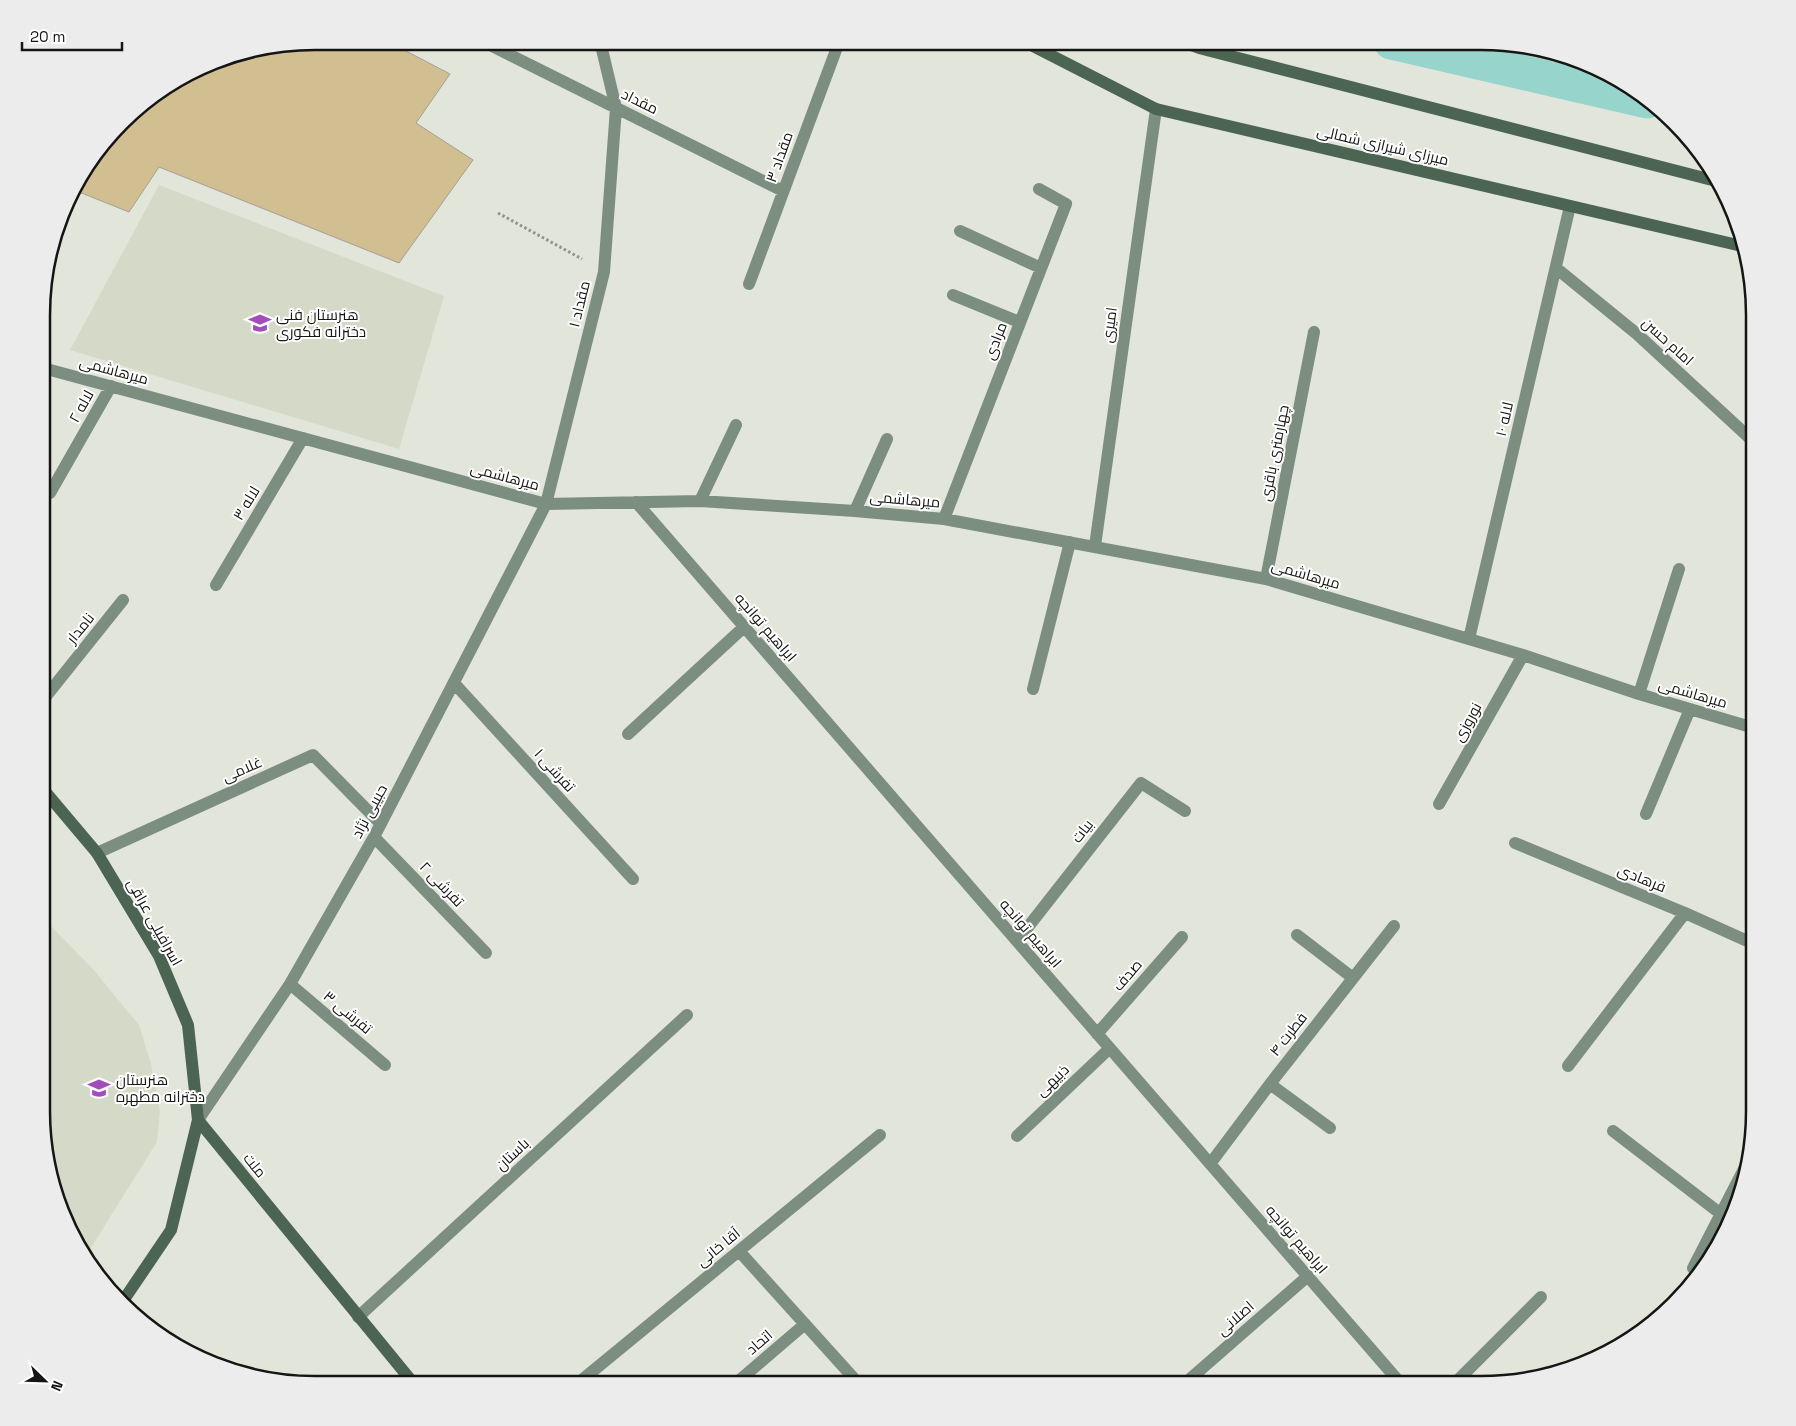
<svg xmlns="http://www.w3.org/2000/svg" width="1796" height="1426" viewBox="0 0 1796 1426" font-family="'Space Grotesk',Cairo,sans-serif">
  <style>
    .built { fill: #d5dac8 }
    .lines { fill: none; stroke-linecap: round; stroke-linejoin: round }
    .canal { stroke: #97d4cb; stroke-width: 35 }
    .building { fill: #d1bf92; stroke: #a4a096 }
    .path { stroke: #92948c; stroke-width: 3; stroke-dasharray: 2.5 2.5; stroke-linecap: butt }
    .street { stroke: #7c8e80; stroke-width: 12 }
    .secondary { stroke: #4b6552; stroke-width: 12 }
    .labels { text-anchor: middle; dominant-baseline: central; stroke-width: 4; stroke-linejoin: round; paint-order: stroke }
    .street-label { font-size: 15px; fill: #151613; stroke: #fff }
    .poi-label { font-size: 15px; fill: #151613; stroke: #fff; text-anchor: start }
    .rim { fill: none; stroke: #151613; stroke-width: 2.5 }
  </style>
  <rect width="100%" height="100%" fill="#e2e5da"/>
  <!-- built -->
  <path class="built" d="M159 185 444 296 399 449 70 350Z
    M46 921 92 968 139 1025 151 1064 160 1111 157 1142 87 1254 69 1232 42 1129V927Z"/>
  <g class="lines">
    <!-- canal -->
    <path class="canal" d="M1391 42 1647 101"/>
  </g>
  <!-- building -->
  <path class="building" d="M315 41H387L450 74 416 123 473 160 399 263 159 167 129 212 74 190 78 178 135 109 227 56Z"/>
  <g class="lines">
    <!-- path -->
    <path class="path" d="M498 213 582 259"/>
    <!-- street -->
    <path class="street" d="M482 41 783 191
      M960 231 1041 268
      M1556 268 1637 334 1755 443
      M749 284 839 42
      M953 295 1019 322
      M43 368 546 504 700 501 855 511 944 519 1266 579 1523 655 1639 694 1754 728
      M50 493 111 386
      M700 501 736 425
      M636 502 1402 1385
      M855 511 887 439
      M944 519 1066 204 1039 189
      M1095 546 1156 109
      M1266 579 1314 332
      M216 585 303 438
      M1469 639 1570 206
      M454 683 633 879
      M1033 689 1070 542
      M1639 694 1679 569
      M43 700 123 600
      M628 734 744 627
      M1439 804 1523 655
      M1646 814 1690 709
      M374 837 486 953
      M1515 843 1685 913 1754 944
      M97 853 313 755 381 824
      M1297 935 1353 978
      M1017 941 1141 783 1185 811
      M290 984 385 1065
      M1097 1034 1182 937
      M1568 1066 1685 913
      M1270 1084 1330 1128
      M198 1120 290 984 374 837 546 504 604 272 616 108 600 41
      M1613 1131 1721 1214
      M1017 1136 1110 1048
      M1210 1164 1270 1084 1394 926
      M739 1251 859 1384
      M1698 1273 1693 1268 1745 1167
      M358 1317 687 1015
      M577 1384 880 1135
      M735 1384 805 1324
      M1183 1385 1308 1276
      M1453 1385 1541 1297"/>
    <!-- secondary -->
    <path class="secondary" d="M1025 42 1156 109 1746 247
      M1183 42 1199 48 1716 181
      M43 789 97 853 159 956 188 1025 198 1120 171 1230 123 1301
      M198 1120 414 1384"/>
  </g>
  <!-- icons -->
  <defs>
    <g id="school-bare" transform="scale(1.725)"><path d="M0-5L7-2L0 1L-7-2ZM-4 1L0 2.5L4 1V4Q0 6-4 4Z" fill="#a44dba" stroke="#fff" stroke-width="2.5" paint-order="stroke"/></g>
  </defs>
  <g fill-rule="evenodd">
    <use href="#school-bare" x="260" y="323"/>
    <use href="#school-bare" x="99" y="1088"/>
  </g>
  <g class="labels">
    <!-- street labels -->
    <g class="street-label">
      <text transform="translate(640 101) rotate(26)">مقداد</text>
      <text transform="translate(1383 145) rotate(13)">میرزای شیرازی شمالی</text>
      <text transform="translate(779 157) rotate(-70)">مقداد ۳</text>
      <text transform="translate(579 304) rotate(-76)">مقداد ۱</text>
      <text transform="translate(1109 325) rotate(-82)">امیری</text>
      <text transform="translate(995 341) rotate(-69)">مرادی</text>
      <text transform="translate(1668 341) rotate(42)">امام حسن</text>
      <text transform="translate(114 370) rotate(15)">میرهاشمی</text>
      <text transform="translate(81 406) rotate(-61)">لاله ۲</text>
      <text transform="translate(1504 419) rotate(-77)">لاله ۱۰</text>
      <text transform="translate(1274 453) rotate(-79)">چهارمتری باقری</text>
      <text transform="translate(505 476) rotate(15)">میرهاشمی</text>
      <text transform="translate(905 499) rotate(5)">میرهاشمی</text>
      <text transform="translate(246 503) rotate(-59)">لاله ۳</text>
      <text transform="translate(1306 574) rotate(16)">میرهاشمی</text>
      <text transform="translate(766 627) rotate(49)">ابراهیم توانچه</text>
      <text transform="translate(80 628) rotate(-51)">نامدار</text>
      <text transform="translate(1693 693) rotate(16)">میرهاشمی</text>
      <text transform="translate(1467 722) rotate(-61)">نوروزی</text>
      <text transform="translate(242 769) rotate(-24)">غلامی</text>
      <text transform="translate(555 770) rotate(48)">تفرشی ۱</text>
      <text transform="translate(369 811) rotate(-62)">حبیبی نژاد</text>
      <text transform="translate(1082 831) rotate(-52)">بیات</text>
      <text transform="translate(1642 878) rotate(22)">فرهادی</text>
      <text transform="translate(442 884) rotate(46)">تفرشی ۲</text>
      <text transform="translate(155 922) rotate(61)">اسرافیلی عراقی</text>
      <text transform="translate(1031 933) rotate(49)">ابراهیم توانچه</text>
      <text transform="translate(1127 975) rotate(-49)">صدف</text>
      <text transform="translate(348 1012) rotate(40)">تفرشی ۳</text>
      <text transform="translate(1288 1034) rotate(-52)">فطرت ۴</text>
      <text transform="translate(1052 1080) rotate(-43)">ذبیهی</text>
      <text transform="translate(512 1154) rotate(-43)">باستان</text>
      <text transform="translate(255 1165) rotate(51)">ملت</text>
      <text transform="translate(1297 1239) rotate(49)">ابراهیم توانچه</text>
      <text transform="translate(718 1247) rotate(-39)">آقا خانی</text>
      <text transform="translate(1235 1318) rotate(-41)">اصلانی</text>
      <text transform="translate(759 1342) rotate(-41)">اتحاد</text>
    </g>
    <!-- poi labels -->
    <g class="poi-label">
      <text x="276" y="314">هنرستان فنی<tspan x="276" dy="17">دخترانه فکوری</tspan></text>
      <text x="116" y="1079">هنرستان<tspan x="116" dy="17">دخترانه مطهره</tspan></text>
    </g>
  </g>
  <!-- crop -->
  <path d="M0 0H1796V1426H0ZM315 50H1481A265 265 0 0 1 1746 315V1111A265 265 0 0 1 1481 1376H315A265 265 0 0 1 50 1111V315A265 265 0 0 1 315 50Z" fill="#ececec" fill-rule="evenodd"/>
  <path class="rim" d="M315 50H1481A265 265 0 0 1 1746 315V1111A265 265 0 0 1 1481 1376H315A265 265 0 0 1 50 1111V315A265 265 0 0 1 315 50Z"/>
  <!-- north arrow -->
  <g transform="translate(45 1381) rotate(113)" stroke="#ffffff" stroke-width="4" paint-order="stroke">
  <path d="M0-4L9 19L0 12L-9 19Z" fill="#151613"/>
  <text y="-8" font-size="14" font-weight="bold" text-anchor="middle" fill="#151613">N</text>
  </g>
  <!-- scale -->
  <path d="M22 42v8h100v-8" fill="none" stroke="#151613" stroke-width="2.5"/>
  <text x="30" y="42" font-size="15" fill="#151613" stroke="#ffffff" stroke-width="4" paint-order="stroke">20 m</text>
</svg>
